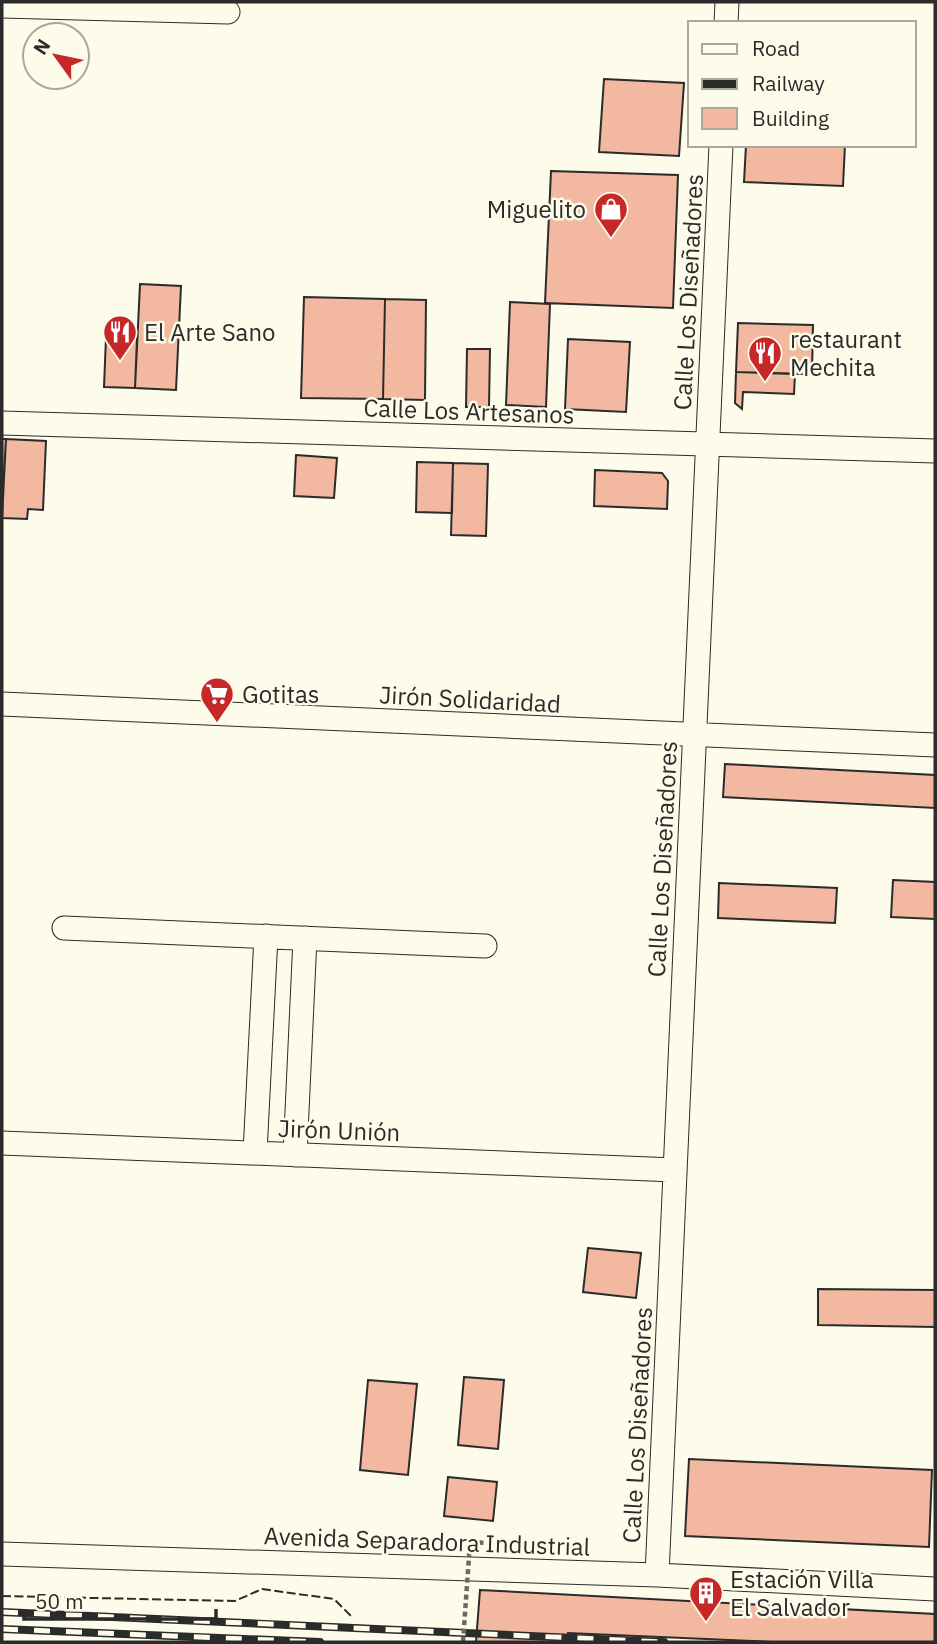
<svg xmlns="http://www.w3.org/2000/svg" width="937" height="1644" viewBox="0 0 937 1644" font-family="'IBM Plex Sans',sans-serif">
  <style>
    .building { fill: #f2b8a0; stroke: #2b2b2b; stroke-width: 2 }
    .lines { fill: none; stroke-linecap: round; stroke-linejoin: round }
    .minor-casing { stroke: #2b2b2b; stroke-width: 25 }
    .path { stroke: #6a6964; stroke-width: 4.5; stroke-dasharray: 5 3.5; stroke-linecap: butt }
    .minor { stroke: #fdfbea; stroke-width: 23 }
    .rail-casing { stroke: #2b2b2b; stroke-width: 8 }
    .rail { stroke: #fdfbea; stroke-width: 5; stroke-dasharray: 16; stroke-linecap: butt }
    .path-bridge { stroke: #6a6964; stroke-width: 4.5; stroke-dasharray: 5 3.5; stroke-linecap: butt }
    .fence { stroke: #2b2b2b; stroke-width: 2; stroke-dasharray: 9 3.5; stroke-linecap: butt }
    .labels { text-anchor: middle; dominant-baseline: central; stroke-width: 5; stroke-linejoin: round; paint-order: stroke }
    .poi-label { font-size: 24px; fill: #2b2b2b; stroke: #fdfbea; text-anchor: start }
    .street-label { font-size: 24px; fill: #2b2b2b; stroke: #fdfbea }
  </style>
  <rect width="100%" height="100%" fill="#fdfbea"/>
  <!-- building -->
  <path class="building" d="M604 79 684 83 679 156 599 152Z
    M746 145H845L843 186 744 182Z
    M551 171 678 175 673 308 545 303Z
    M140 284 181 286 176 390 135 388Z
    M304 297 385 299 383 399 301 398Z
    M385 299 426 300 425 400 383 399Z
    M510 302 550 304 546 407 506 405Z
    M738 323 813 325 812 374 736 372Z
    M106 337 137 338 135 388 104 387Z
    M568 339 630 342 626 412 565 409Z
    M467 349H490L489 407H466Z
    M736 372 795 374 794 394 743 392 742 409 735 403Z
    M2 439H6L3 489 2 488Z
    M6 439 46 441 43 510 28 509 27 519 2 518Z
    M296 455 337 458 334 498 294 496Z
    M417 462 453 463 452 513 416 512Z
    M453 463 488 464 486 536 451 535Z
    M595 470 662 473 668 481 667 509 594 506Z
    M725 764 935 775V808L723 797Z
    M893 880 935 882V919L891 917Z
    M719 883 837 888 835 923 718 918Z
    M588 1248 641 1253 636 1298 583 1292Z
    M818 1289 935 1290V1327L818 1325Z
    M464 1377 504 1380 498 1449 458 1445Z
    M368 1380 417 1384 408 1475 360 1470Z
    M689 1459 932 1470 929 1547 685 1536Z
    M448 1477 497 1482 493 1521 444 1516Z
    M480 1590 935 1614V1642H773L568 1633 567 1642H476Z"/>
  <g class="lines">
    <!-- minor casing -->
    <g class="minor-casing">
      <path id="minor" d="M2 6 228 12
        M726 23 727 2
        M2 423 935 451
        M2 704 935 745
        M64 928 485 946
        M2 1143 675 1170
        M255 1153 266 936
        M295 1155 305 938
        M2 1554 657 1575 935 1589
        M657 1575 721 145"/>
    </g>
    <!-- path -->
    <path class="path" d="M470 1542 490 1543"/>
    <!-- minor -->
    <use href="#minor" class="minor"/>
    <!-- rail casing -->
    <g class="rail-casing">
      <path id="rail" d="M2 1612 664 1642
        M2 1629 320 1642"/>
    </g>
    <!-- rail -->
    <use href="#rail" class="rail"/>
    <!-- path-bridge -->
    <path class="path-bridge" d="M463 1642 470 1542"/>
    <!-- fence -->
    <path class="fence" d="M2 1596 235 1601 262 1589 334 1599 351 1616"/>
  </g>
  <!-- icons -->
  <defs>
    <g id="shop-pin" transform="scale(1.75)"><path d="M0 17L-7.5 6A9.5 9.5 0 1 1 7.5 6Z" fill="#c62828" stroke="#fdfbea"/><path d="M-5-2.5h2.3a2.7 3.5 0 0 1 5.4 0H5L5.5 6h-11ZM-1.5-2.5h3a1.5 2.3 0 0 0-3 0Z" fill="#fff"/></g>
    <g id="restaurant-pin" transform="scale(1.75)"><path d="M0 17L-7.5 6A9.5 9.5 0 1 1 7.5 6Z" fill="#c62828" stroke="#fdfbea"/><path d="M-5-6h1v4h1v-4h1v4h1v-4h1v5L-1.5 .5V6h-2V.5L-5-1ZM5-6V6H3V1.5H1.5Q1.5-4 5-6Z" fill="#fff"/></g>
    <g id="supermarket-pin" transform="scale(1.75)"><path d="M0 17L-7.5 6A9.5 9.5 0 1 1 7.5 6Z" fill="#c62828" stroke="#fdfbea"/><path d="M-6-5.5h2.5l.6 2H6L4.5 2H-2.5L-4.4-4H-6ZM-1.5 3.2a1.3 1.3 0 1 0 .1 0ZM3 3.2a1.3 1.3 0 1 0 .1 0Z" fill="#fff"/></g>
    <g id="building-pin" transform="scale(1.75)"><path d="M0 17L-7.5 6A9.5 9.5 0 1 1 7.5 6Z" fill="#c62828" stroke="#fdfbea"/><path d="M-4-6H4V6H1V3H-1V6H-4ZM-2.5-4.3h1.7v1.8h-1.7ZM.8-4.3h1.7v1.8H.8ZM-2.5-1h1.7V.8h-1.7ZM.8-1h1.7V.8H.8Z" fill="#fff"/></g>
  </defs>
  <g fill-rule="evenodd">
    <use href="#shop-pin" x="611" y="209"/>
    <use href="#restaurant-pin" x="120" y="332"/>
    <use href="#restaurant-pin" x="765" y="353"/>
    <use href="#supermarket-pin" x="217" y="694"/>
    <use href="#building-pin" x="706" y="1593"/>
  </g>
  <g class="labels">
    <!-- poi labels -->
    <g class="poi-label">
      <text x="586" y="209" text-anchor="end">Miguelito</text>
      <text x="144" y="332">El Arte Sano</text>
      <text x="790" y="339">restaurant<tspan x="790" dy="28">Mechita</tspan></text>
      <text x="242" y="694">Gotitas</text>
      <text x="730" y="1579">Estación Villa<tspan x="730" dy="28">El Salvador</tspan></text>
    </g>
    <!-- street labels -->
    <g class="street-label">
      <text transform="translate(688 292) rotate(-87)">Calle Los Diseñadores</text>
      <text transform="translate(469 411) rotate(2)">Calle Los Artesanos</text>
      <text transform="translate(470 699) rotate(3)">Jirón Solidaridad</text>
      <text transform="translate(662 859) rotate(-87)">Calle Los Diseñadores</text>
      <text transform="translate(339 1130) rotate(2)">Jirón Unión</text>
      <text transform="translate(637 1425) rotate(-87)">Calle Los Diseñadores</text>
      <text transform="translate(427 1541) rotate(2)">Avenida Separadora Industrial</text>
    </g>
  </g>
  <!-- border -->
  <rect width="937" height="1644" fill="none" stroke="#2b2b2b" stroke-width="7"/>
  <!-- legend -->
  <rect x="688" y="21" width="228" height="126" fill="#fdfbea" stroke="#a9a89e" stroke-width="2"/>
  <rect x="702" y="44" width="35" height="10" fill="#fdfbea" stroke="#a9a89e" stroke-width="2"/>
  <text x="752" y="56" font-size="21" fill="#2b2b2b">Road</text>
  <rect x="702" y="79" width="35" height="10" fill="#2b2b2b" stroke="#a9a89e" stroke-width="2"/>
  <text x="752" y="91" font-size="21" fill="#2b2b2b">Railway</text>
  <rect x="702" y="108" width="35" height="21" fill="#f2b8a0" stroke="#a9a89e" stroke-width="2"/>
  <text x="752" y="126" font-size="21" fill="#2b2b2b">Building</text>
  <!-- north arrow -->
  <g transform="translate(56 56) rotate(303)"><circle r="33" fill="#fdfbea" stroke="#a9a89e" stroke-width="2"/>
  <path d="M0-5L12 26L0 18L-12 26Z" fill="#c62828"/>
  <text y="-10" font-size="19" font-weight="bold" text-anchor="middle" fill="#2b2b2b">N</text>
  </g>
  <!-- scale -->
  <path d="M24 1609v10h192v-10" fill="none" stroke="#2b2b2b" stroke-width="3.5"/>
  <text x="35" y="1609" font-size="21" fill="#2b2b2b" stroke="#fdfbea" stroke-width="5" paint-order="stroke">50 m</text>
</svg>
